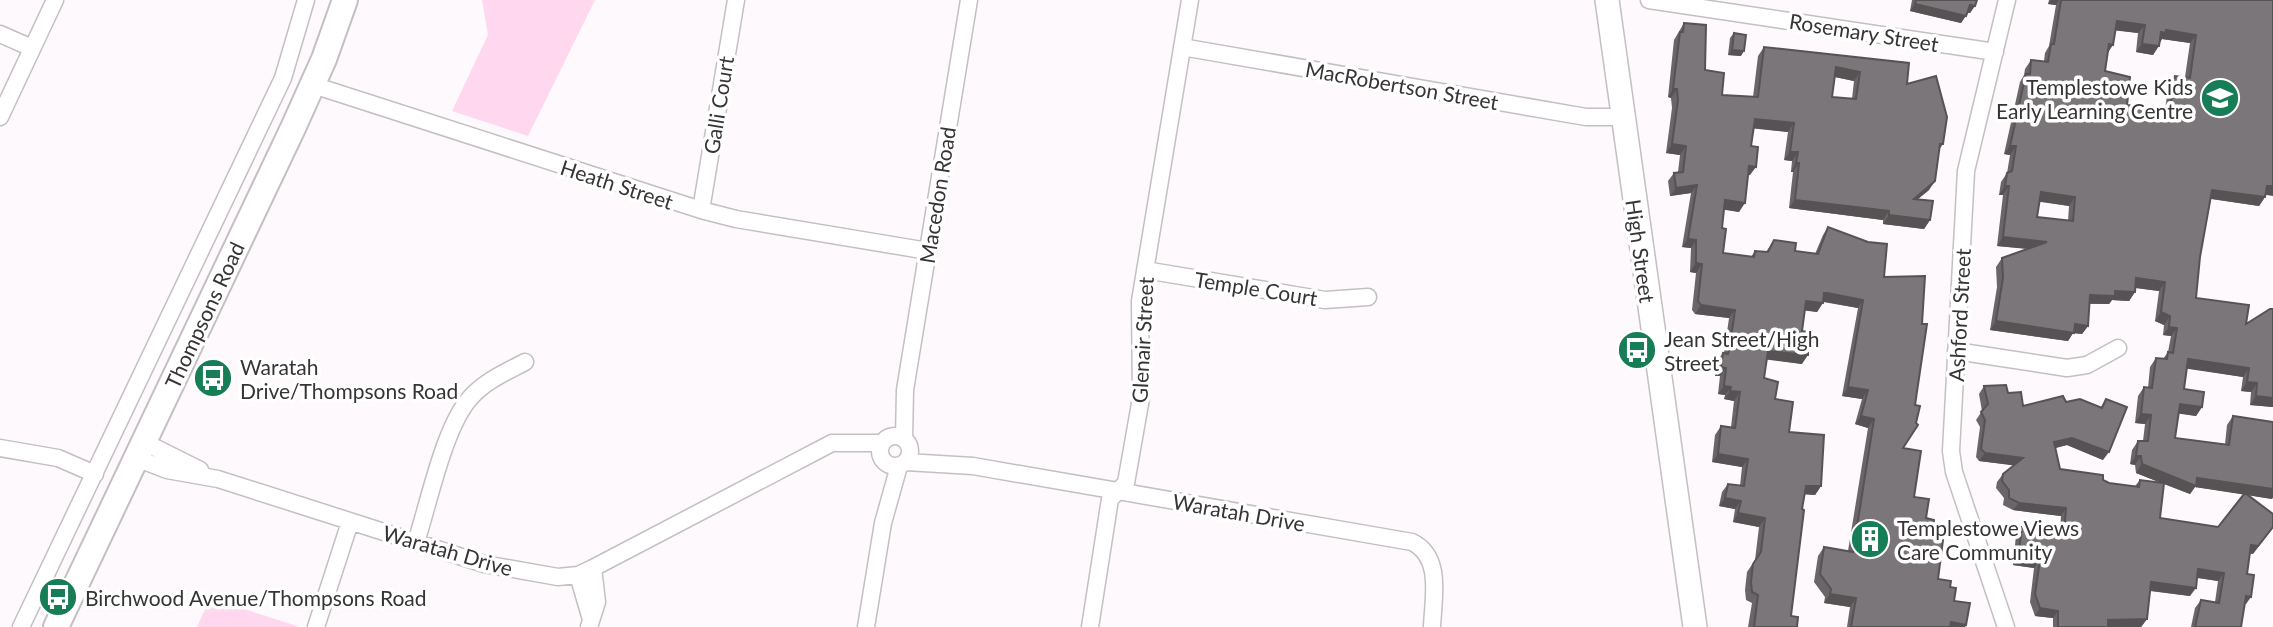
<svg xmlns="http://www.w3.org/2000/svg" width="2273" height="627" viewBox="0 0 2273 627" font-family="Lato,sans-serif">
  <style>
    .green { fill: #ffd7ef }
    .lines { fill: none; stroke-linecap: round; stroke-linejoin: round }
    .street-casing { stroke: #c4bfc2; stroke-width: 19 }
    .secondary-casing { stroke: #c4bfc2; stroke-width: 26 }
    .primary-casing { stroke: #c4bfc2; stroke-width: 28 }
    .street { stroke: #fff; stroke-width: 16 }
    .secondary { stroke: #fff; stroke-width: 23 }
    .primary { stroke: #fff; stroke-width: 24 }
    .wall { fill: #6a6568; fill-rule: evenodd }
    .shaded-wall { fill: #565355 }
    .building { fill: #7b7679; stroke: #565355; stroke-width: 2; fill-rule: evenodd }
    .labels { text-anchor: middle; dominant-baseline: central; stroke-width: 7; stroke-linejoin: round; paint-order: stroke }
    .street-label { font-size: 21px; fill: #363435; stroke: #fff }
    .poi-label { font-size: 21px; fill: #363435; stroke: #fff; text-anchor: start }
  </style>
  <rect width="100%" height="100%" fill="#fef9fc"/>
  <!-- green -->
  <path class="green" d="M482 0H595L528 136 452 111 488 35Z
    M210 598 297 626V627H197Z"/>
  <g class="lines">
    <!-- street casing -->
    <g class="street-casing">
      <path id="street" d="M1649 0 1995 52
        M0 34 32 48
        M1182 47 1586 117H1623
        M313 85 701 210 736 219 928 251
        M0 117 55 0
        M701 210 736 0
        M1145 270 1325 300 1368 297
        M1956 351 2067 368 2087 365 2118 348
        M880 451a15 15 0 1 1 30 0a15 15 0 1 1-30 0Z
        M904 439 905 390 969 0
        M144 442 200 470
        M0 448 58 458 95 474
        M136 458 167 470 218 479 484 564 558 577 578 575 593 568 832 443H882
        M906 462 973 466 1412 542C1443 557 1433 599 1432 627
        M416 542C429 503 444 426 471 397 485 381 506 372 525 362
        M578 575 590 616
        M21 627 283 78 306 0
        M316 627 350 522
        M589 627 597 602 593 568
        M866 627 883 523 899 466
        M1090 627 1110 499 1126 483 1141 398 1140 301 1190 0
        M2006 627 1954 472 1951 451 1966 171 2007 0"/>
    </g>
    <!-- secondary casing -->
    <g class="secondary-casing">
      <path id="secondary" d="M1607 0 1695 627"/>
    </g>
    <!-- primary casing -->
    <g class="primary-casing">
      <path id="primary" d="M56 627 293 128 324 59 345 0"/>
    </g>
    <!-- street -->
    <use href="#street" class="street"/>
    <!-- secondary -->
    <use href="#secondary" class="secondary"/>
    <!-- primary -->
    <use href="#primary" class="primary"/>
  </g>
  <!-- wall -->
  <path class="wall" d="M1912 0H1977L1970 13H1967L1961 23 1910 11Z
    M2049 0H2273L2265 197 2259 206 2211 199 2200 257 2196 298 2246 324 2273 407 2250 405 2251 392 2241 391 2243 377 2187 368 2184 389 2202 407 2196 416 2179 413 2175 438 2225 444 2227 425 2233 416 2273 422V497L2272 499 2248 495 2253 554 2250 553 2247 574 2246 604H2244L2241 627H2191L2195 608 2201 600 2215 602 2218 581 2197 578 2190 596 2150 591 2147 619 2141 627H2053V618L2035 616 2030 602 2034 568 2013 565 2016 535 2022 527 2060 532 2061 516 2013 510 2003 505 2004 498 1996 488 1997 482 2003 474 2014 465 1979 461 1976 457 1980 427 1976 420 1982 411 1979 394 1984 386 2008 393 2023 406 2066 402 2101 407 2106 399 2103 460 2067 445 2055 448 2060 469 2109 483 2135 486 2140 480 2161 483 2136 473 2135 465 2130 464 2132 450 2138 441H2143L2145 424 2135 423 2138 396 2144 387 2148 388 2150 367 2156 358 2163 359 2168 352 2171 336 2163 335 2164 325 2155 321 2159 291 2135 288V292L2129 301 2112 300 2109 304H2089L2088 326 2082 334 2073 333 2068 341 1990 330 1997 287 1996 267 2002 258 2027 249 1997 246 2003 195H1999L2001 182 2007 173 2010 155 2004 154 2020 82 2024 75 2025 69 2031 60 2044 61 2045 53 2049 46 2056 5 2048 4ZM2116 30 2138 33 2136 52 2153 55 2162 39 2190 43 2185 77 2175 76 2169 84 2165 109 2127 105 2105 71 2107 54ZM2039 201 2069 206 2068 221 2037 217ZM2164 484 2190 494 2195 487 2243 494 2218 527 2160 518Z
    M1684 23 1705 70 1722 95 1753 97 1758 56 1764 47 1907 84 1943 144 1939 150 1929 190 1918 199 1930 220 1924 229 1883 224V220L1789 208 1793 172H1791L1792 161 1784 160 1788 132 1754 128 1751 146 1750 175H1748L1739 212 1724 209 1722 228 1723 253 1751 257 1755 251 1766 252 1774 240 1795 251 1815 254 1823 235 1828 227 1884 277 1903 448 1914 497 1933 530 1938 579 1950 587 1954 601 1966 625 1965 627H1847L1850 607 1824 603 1825 597 1814 582 1818 556 1824 547 1848 551 1868 428 1855 424 1862 399 1842 396 1858 308 1823 302 1817 312 1805 310 1802 331V364L1767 359 1764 378 1775 399 1789 432 1821 486 1815 495 1805 494 1802 509 1791 616 1797 627H1748L1752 603 1746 600 1745 590 1747 572 1755 560 1759 527 1733 522 1735 509 1719 506 1722 492 1728 484 1740 486 1742 467 1712 462 1715 435 1721 426 1731 427 1734 401 1724 399 1725 395 1718 394 1720 376H1715L1717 361 1723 353H1724L1729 318 1695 314 1692 310 1696 273 1690 272 1691 248 1682 247 1691 193 1670 196 1668 181 1674 173 1678 172 1680 155 1666 153 1672 108 1671 98 1668 97 1674 40ZM1835 77 1854 81 1852 99 1832 97Z
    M1734 33 1741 56 1728 55 1730 38Z"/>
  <!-- shaded-wall -->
  <path class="shaded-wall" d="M2051 0H2059L2056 5 2048 4Z
    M1915 4 1966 16 1961 23 1910 11Z
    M1970 5 1975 6 1970 13H1964Z
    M2117 21 2145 25 2138 33 2111 30Z
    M2166 30 2196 35 2190 43 2162 39 2160 42 2161 32Z
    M2109 44 2113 45 2107 54Z
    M2142 44 2159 46 2153 55 2136 52Z
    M1732 50 1744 51 1741 56 1728 55Z
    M1836 67 1860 72 1854 81 1830 76Z
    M1673 89H1677L1671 98 1668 97Z
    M1755 119 1794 123 1788 132 1749 128Z
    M1672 144 1686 146 1680 155 1666 153Z
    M2010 146H2016L2010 155 2004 154Z
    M1790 152H1798L1792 161 1784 160Z
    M1796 163H1799L1793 172H1791Z
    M1749 166 1756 167 1750 175H1743Z
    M1935 181 1929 190 1908 207 1914 199Z
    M1697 185 1691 193 1670 196 1676 188Z
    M2005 186H2009L2003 195H1999Z
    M2267 186H2273V196L2261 194Z
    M2212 190 2265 197 2259 206 2206 198Z
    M2041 192 2075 197 2069 206 2034 201Z
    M1725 200 1745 203 1739 212 1719 209Z
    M1795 200 1889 211 1883 220 1789 208Z
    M1889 215 1930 220 1924 229 1883 224Z
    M2003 237 2047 242 2041 250 1997 246Z
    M1688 239 1696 240 1691 248 1682 247Z
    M1696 263 1702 264 1696 273 1690 272Z
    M2136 278 2165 282 2159 291 2130 287Z
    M2115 291 2135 292 2129 301 2112 300 2109 304 2084 303 2090 295Z
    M1824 293H1827L1863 300 1858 308 1821 301Z
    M1806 301 1823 303 1817 312 1800 310Z
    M1701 305 1735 310 1729 318 1695 314Z
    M2161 312 2170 316 2164 325 2155 321Z
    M1996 321 2075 324 2088 326 2082 334 2073 333 2068 341 1990 330Z
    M2169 327 2177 328 2171 336 2163 335Z
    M1768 351 1808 355 1802 364 1762 359Z
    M2188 359 2249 368 2243 377 2182 368Z
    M1721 367 1726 368 1720 376H1715Z
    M2247 382 2257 383 2251 392 2241 391Z
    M1724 386 1731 387 1725 395 1718 394Z
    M1848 387 1868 390 1862 399 1842 396Z
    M1730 391 1740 392 1734 401 1724 399Z
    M2256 396 2273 398V407L2250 405Z
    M2180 404 2202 407 2196 416 2174 413Z
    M2141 414 2151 415 2145 424 2135 423Z
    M1861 416 1874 419 1868 428 1855 424Z
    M2072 438 2109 452 2103 460 2067 445 2048 450 2054 442Z
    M1985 453 2023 458 2018 466 1979 461Z
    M1718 454 1748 459 1742 467 1712 462Z
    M2136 456H2141L2135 465 2130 464Z
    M2142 464 2273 489V497L2272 499 2195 487 2190 494 2136 473Z
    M1806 486H1821L1815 495 1800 494Z
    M1725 498 1741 501 1735 509 1719 506Z
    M2019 503 2066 508 2061 516 2013 510Z
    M1738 513 1765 518 1759 527 1733 522Z
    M2273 528 2253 554 2246 553 2251 545Z
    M2018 557 2040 560 2034 568 2013 565Z
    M2198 569 2224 573 2218 581 2193 577Z
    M2151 582 2196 588 2190 596 2145 590Z
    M1830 594 1856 598 1850 607 1824 603Z
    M2246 596 2251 597 2246 604H2240Z
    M2040 608 2058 611 2053 618 2035 616Z
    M2147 619 2141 627H2103L2108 620Z
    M1951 622 1966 625 1965 627H1948Z"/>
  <!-- building -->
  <path class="building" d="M1916 0H1977L1975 6 1970 5 1966 16 1915 4Z
    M2061 0H2273V186H2267L2265 197 2212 190 2200 257 2196 298 2249 305 2246 324 2270 309H2273V398L2256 396 2257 383 2247 382 2249 368 2188 359 2184 389 2204 392 2202 407 2180 404 2175 438 2229 445 2233 416 2273 422V489L2197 478 2196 486 2142 464 2141 456H2136L2138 441H2148L2151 415 2141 414 2144 387 2152 388 2156 358 2167 359 2168 352 2173 353 2177 328 2169 327 2170 316 2161 312 2165 282 2136 278 2135 292 2115 291V296L2090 295 2088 326 2075 324 2074 333 1996 321 2003 278 2002 258 2047 242 2003 237 2009 186H2005L2007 173 2012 171 2016 146H2010L2026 74H2030L2031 60 2048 62 2051 44H2054ZM2117 21 2145 25 2142 44 2159 46 2161 32 2166 33V30L2196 35 2190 78 2175 76 2170 109 2127 105 2130 77 2105 71 2109 44 2113 45ZM2041 192 2075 197 2073 221 2037 217Z
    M1684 23 1706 25 1705 70 1724 73 1722 95 1758 97 1764 47 1909 63 1907 84 1936 76 1947 117 1943 144H1940L1935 181 1914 199 1933 201 1930 220 1889 215V211L1795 200 1799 163H1796L1798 152H1790L1794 123 1755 119 1751 146 1758 147 1756 167 1749 166 1745 203 1725 200 1722 228 1726 229 1723 253 1754 257 1755 251 1768 252 1774 240 1796 243 1795 251 1818 254 1828 227 1868 242 1887 244 1884 277 1925 276 1922 324H1927L1915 405 1920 406 1916 423 1918 425 1903 448 1921 451 1914 497 1929 499 1926 518 1934 520 1933 530 1944 532 1938 579 1951 581 1950 587 1956 588 1954 601 1970 603 1966 625 1951 622 1950 627H1851L1856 598 1830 594 1831 589 1820 574 1824 547 1853 552 1874 419 1861 416 1868 390 1848 387 1863 300 1827 293H1824L1823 303 1806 301 1802 331 1808 332V355L1768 351 1764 378 1778 382 1775 399 1793 402 1789 432 1824 435 1821 486H1806L1802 509 1804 510 1791 616 1798 617 1797 627H1754L1758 595 1752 592 1751 582 1753 564 1761 552 1765 518 1738 513 1741 501 1725 498 1728 484 1744 486 1748 459 1718 454 1721 426 1735 428 1740 392 1730 391 1731 387 1724 386 1726 368 1721 367 1723 353 1728 354 1730 345 1735 310 1701 305 1698 301 1702 264 1696 263V240L1688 239 1697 185 1676 188 1674 173 1683 172 1686 146 1672 144 1678 100 1677 89H1673L1680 32H1683ZM1836 67 1860 72 1856 99 1832 97Z
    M1734 33 1746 35 1744 51 1732 50Z
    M2006 385 2008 393 2021 392 2023 406 2063 396 2066 402 2080 399 2102 408 2106 399 2127 407 2109 452 2072 438 2054 442 2060 469 2103 475V480L2109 483 2139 487 2140 480 2164 483 2160 518 2218 527 2245 493 2273 514V527L2258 546 2251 545 2247 574 2254 575 2251 597 2246 596 2241 627H2195L2201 600 2219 603 2224 573 2198 569 2196 588 2151 582 2147 619 2108 620V627H2058V611L2040 608 2035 594 2040 560 2018 557 2022 527 2064 533 2066 508 2019 503 2009 498V490L2002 481 2003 474 2023 458 1985 453 1981 449 1985 420 1981 412 1988 404 1984 386Z"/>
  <!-- icons -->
  <defs>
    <g id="school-disc" transform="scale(2.0125)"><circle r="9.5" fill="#167d56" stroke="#fff"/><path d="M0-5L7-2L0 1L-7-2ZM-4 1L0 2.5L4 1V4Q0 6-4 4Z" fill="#fff"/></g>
    <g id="bus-disc" transform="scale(2.0125)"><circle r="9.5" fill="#167d56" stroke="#fff"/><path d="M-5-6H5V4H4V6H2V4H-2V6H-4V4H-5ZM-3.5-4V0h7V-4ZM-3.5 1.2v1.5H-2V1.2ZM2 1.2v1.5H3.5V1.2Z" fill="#fff"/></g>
    <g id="building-disc" transform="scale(2.0125)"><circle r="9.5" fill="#167d56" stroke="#fff"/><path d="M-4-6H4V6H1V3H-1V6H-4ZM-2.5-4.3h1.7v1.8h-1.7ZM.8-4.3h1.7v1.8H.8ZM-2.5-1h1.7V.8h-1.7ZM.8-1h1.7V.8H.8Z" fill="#fff"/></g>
  </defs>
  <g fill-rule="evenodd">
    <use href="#school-disc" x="2220" y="98"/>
    <use href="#bus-disc" x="1637" y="350"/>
    <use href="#bus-disc" x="213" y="378"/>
    <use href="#building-disc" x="1870" y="539"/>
    <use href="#bus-disc" x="58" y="597"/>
  </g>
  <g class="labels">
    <!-- street labels -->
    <g class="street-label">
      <text transform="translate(1864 32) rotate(9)">Rosemary Street</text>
      <text transform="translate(1402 85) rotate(10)">MacRobertson Street</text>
      <text transform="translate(718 105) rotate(-81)">Galli Court</text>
      <text transform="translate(617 184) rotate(18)">Heath Street</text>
      <text transform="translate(937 195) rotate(-81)">Macedon Road</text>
      <text transform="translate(1641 251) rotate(82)">High Street</text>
      <text transform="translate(1256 288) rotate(9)">Temple Court</text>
      <text transform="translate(204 315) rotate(-65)">Thompsons Road</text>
      <text transform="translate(1959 315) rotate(-87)">Ashford Street</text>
      <text transform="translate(1142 340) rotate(-87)">Glenair Street</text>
      <text transform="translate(1239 512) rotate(10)">Waratah Drive</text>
      <text transform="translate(448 550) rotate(16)">Waratah Drive</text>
    </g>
    <!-- poi labels -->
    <g class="poi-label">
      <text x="2193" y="86" text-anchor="end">Templestowe Kids<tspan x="2193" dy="24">Early Learning Centre</tspan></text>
      <text x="1664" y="338">Jean Street/High<tspan x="1664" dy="24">Street</tspan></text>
      <text x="240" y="366">Waratah<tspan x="240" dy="24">Drive/Thompsons Road</tspan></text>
      <text x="1897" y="527">Templestowe Views<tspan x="1897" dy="24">Care Community</tspan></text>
      <text x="85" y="597">Birchwood Avenue/Thompsons Road</text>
    </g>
  </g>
</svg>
